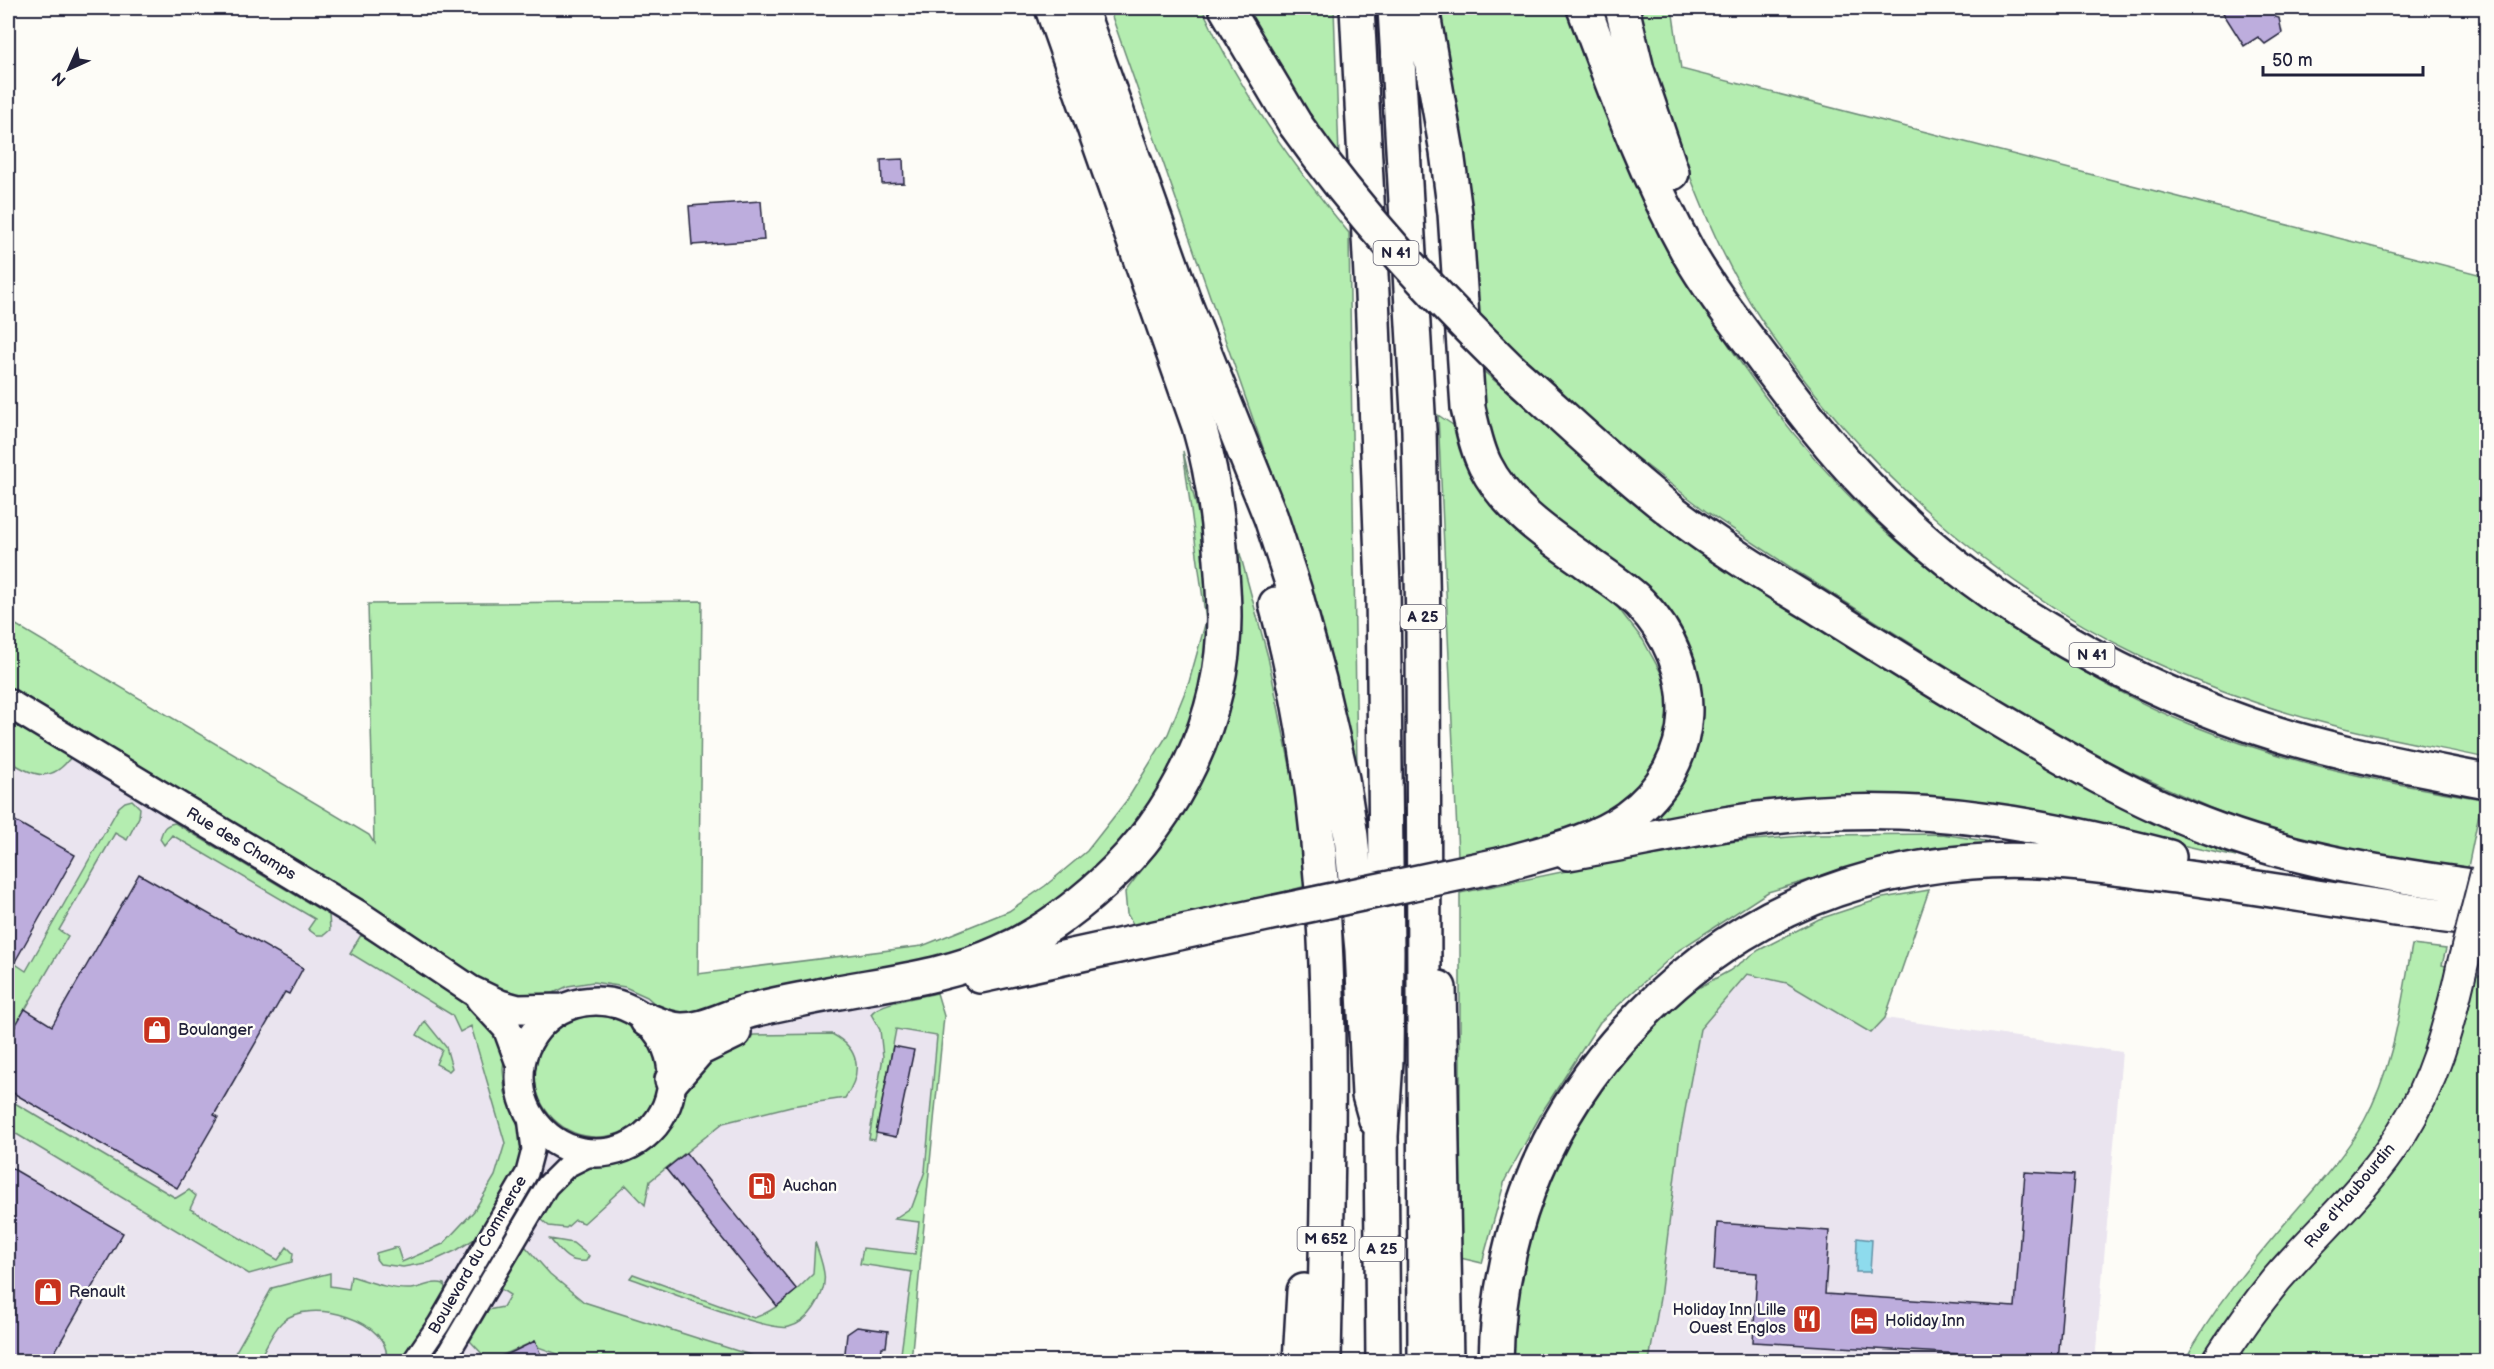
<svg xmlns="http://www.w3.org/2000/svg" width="2494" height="1369" viewBox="0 0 2494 1369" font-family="'Balsamiq Sans',sans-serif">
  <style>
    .built { fill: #eae4ef }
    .green { fill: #b4edb0; stroke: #6b8876; stroke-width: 1.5 }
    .water { fill: #8edbed; stroke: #6391a6; stroke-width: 1.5 }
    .building { fill: #bdaddd; stroke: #22223b; stroke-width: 1.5 }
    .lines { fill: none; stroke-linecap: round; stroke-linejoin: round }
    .minor-casing { stroke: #22223b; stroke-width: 26 }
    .tertiary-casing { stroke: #22223b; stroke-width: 32 }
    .secondary-casing { stroke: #22223b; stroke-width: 34 }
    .trunk-casing { stroke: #22223b; stroke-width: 38 }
    .motorway-casing { stroke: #22223b; stroke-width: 38 }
    .minor { stroke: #fdfcf7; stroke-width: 21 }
    .tertiary { stroke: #fdfcf7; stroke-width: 27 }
    .secondary { stroke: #fdfcf7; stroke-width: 30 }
    .trunk { stroke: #fdfcf7; stroke-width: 33 }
    .motorway { stroke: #fdfcf7; stroke-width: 33 }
    .secondary-bridge-casing { stroke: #22223b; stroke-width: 34; stroke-linecap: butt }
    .trunk-bridge-casing { stroke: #22223b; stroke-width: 38; stroke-linecap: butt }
    .motorway-bridge-casing { stroke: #22223b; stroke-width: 38; stroke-linecap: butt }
    .secondary-bridge { stroke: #fdfcf7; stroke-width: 30 }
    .trunk-bridge { stroke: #fdfcf7; stroke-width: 33 }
    .motorway-bridge { stroke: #fdfcf7; stroke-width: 33 }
    .labels { text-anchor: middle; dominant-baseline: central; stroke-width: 5; stroke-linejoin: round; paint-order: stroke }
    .shield { fill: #fdfcf7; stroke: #646373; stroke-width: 1.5 }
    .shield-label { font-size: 15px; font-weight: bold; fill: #22223b }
    .street-label { font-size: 16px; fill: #22223b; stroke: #fdfcf7 }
    .poi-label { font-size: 16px; fill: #22223b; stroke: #fdfcf7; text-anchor: start }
  </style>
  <rect width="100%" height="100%" fill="#fdfcf7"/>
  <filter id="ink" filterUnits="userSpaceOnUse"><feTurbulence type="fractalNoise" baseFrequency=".0167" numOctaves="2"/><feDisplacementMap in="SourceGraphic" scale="12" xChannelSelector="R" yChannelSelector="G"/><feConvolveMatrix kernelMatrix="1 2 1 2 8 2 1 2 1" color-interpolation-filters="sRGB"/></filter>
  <g filter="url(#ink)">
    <!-- built -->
    <path class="built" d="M8 620 369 835 396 878 698 974 922 946 944 1016 911 1361 8 1362Z
      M1747 974 1787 983 1871 1033 1885 1018 2122 1052 2095 1361 1649 1362 1660 1298 1679 1143 1700 1029Z"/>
    <!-- green -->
    <path class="green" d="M1109 8H1202C1239 90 1292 164 1349 233L1357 769 1288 519Z
      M1242 8H1334L1339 157 1281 85Z
      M1435 8H1567C1587 64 1606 122 1632 176 1696 304 1775 429 1881 527 1933 575 1991 616 2052 653 2096 679 2141 705 2189 724 2283 762 2383 783 2482 799L2467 872 2374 859 2270 831 2208 807 2120 767 2024 715 1793 569 1707 512 1620 445 1524 361 1472 310Z
      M1640 8H1672L1681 69 2486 276V758C2435 747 2383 738 2332 725 2267 709 2203 685 2143 657 1992 585 1852 458 1760 318 1726 267 1703 210 1681 153 1663 106 1645 59 1640 8Z
      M1481 369 1610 480 1690 544 1750 586 1999 737 2132 812 2236 857 2046 815 1753 803 1706 810 1645 825 1666 805 1682 779 1700 690 1510 480 1484 436Z
      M1438 415 1456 427 1605 591 1643 640 1667 684 1666 741 1642 788 1606 814 1542 842 1458 855Z
      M1183 451 1210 563 1211 636 1191 728 1160 794 1116 852 1074 890 1022 925 980 947 690 1019 663 1011 647 997 625 987 593 982 568 986 547 996 506 998 361 904 8 686V620L369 835 374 843 368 604 702 601 698 974 922 946 1009 911 1045 886 1087 851 1127 800 1168 734 1189 682 1206 621Z
      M1229 513 1268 657 1300 815 1310 885 1137 931 1127 914 1125 892 1176 825 1201 772 1236 644 1240 598Z
      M8 715 73 754C53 784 34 777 8 760Z
      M132 800 140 808 139 817 127 840 115 833 59 930 68 936 8 1039V974L14 963 26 971 119 807 125 802Z
      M175 823 329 915 330 930 324 935H316L308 929 315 919 172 835 164 845 160 839C163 829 164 825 175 823Z
      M1942 834 1992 842 1968 851 1905 855 1847 869 1768 892 1679 950 1600 1022 1544 1109 1505 1180 1482 1263 1460 1258V893L1692 845 1815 835Z
      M1929 890 1885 1018 1871 1033 1787 983 1747 974 1700 1029 1679 1143 1660 1298 1649 1361 1514 1362V1319L1534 1223 1583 1105 1676 1000 1729 971 1759 950 1819 919 1883 898Z
      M361 935 446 988 485 1016 505 1049 503 1069 505 1092 521 1132 524 1148 520 1169 484 1233 457 1250 431 1262 403 1267 380 1264 376 1259V1253L397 1247 402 1262 443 1244 474 1211 495 1176 505 1143 471 1026 460 1032 452 1015 350 953Z
      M2412 945 2446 949 2442 965 2486 977V1361L2184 1362C2213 1308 2253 1261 2292 1215 2318 1185 2345 1155 2364 1121 2394 1067 2401 1004 2412 945Z
      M937 993 944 1016 911 1361H900L912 1272 860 1264 863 1248 915 1254 919 1222 894 1219 912 1207 925 1171 937 1036 896 1029 875 1140 869 1139 883 1057 880 1030 871 1014C879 1002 921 997 937 993Z
      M535 1075a62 62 0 1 1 124 0a62 62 0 1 1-124 0Z
      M425 1021 446 1047 452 1068 449 1071 436 1064 442 1050 417 1035Z
      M832 1034C860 1049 863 1072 845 1098L791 1106 723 1123 650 1181 645 1205 626 1185 584 1223 575 1220 566 1228 549 1226 542 1220V1213L548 1203 564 1184 578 1174 590 1167 617 1164 631 1159 649 1149 663 1137 676 1120 692 1074 735 1039 754 1035Z
      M8 1099 176 1198 189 1190 196 1196 190 1209 278 1260 287 1247 293 1253 292 1262 249 1274 8 1129Z
      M550 1239 573 1243 589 1256 586 1261C568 1263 561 1252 550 1239Z
      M815 1242C824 1268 831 1283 814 1308 808 1317 800 1324 789 1327 770 1333 656 1287 630 1278L633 1274 754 1318C778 1310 796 1291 813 1274Z
      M525 1246 550 1274 584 1302 769 1361H577L538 1347 535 1341 489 1361 470 1341 488 1310 503 1307 510 1295 499 1288Z
      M330 1273V1286L349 1289 351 1276C370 1282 391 1290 411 1289 422 1288 433 1280 444 1284L446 1292 422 1338 403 1361H386C394 1321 309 1296 282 1322 272 1331 265 1350 258 1361L230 1362 272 1288Z"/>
    <!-- water -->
    <path class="water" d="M1857 1238 1872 1240 1870 1272H1856Z"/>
    <!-- building -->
    <path class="building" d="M2220 8H2275V17L2279 18 2282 33 2265 44 2258 37 2244 46Z
      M903 159 904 183 882 184 881 160Z
      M761 201 764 240 692 245 689 206Z
      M8 817 75 855 8 974Z
      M139 874 303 968 289 994 285 992 214 1115 218 1117 177 1188 8 1090V1039L25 1009 52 1026Z
      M893 1046 914 1050 896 1137 876 1133Z
      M686 1153 797 1290 777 1306 666 1169Z
      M8 1166 123 1233 49 1362H8Z
      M2025 1172 2074 1175 2058 1362H2011L2012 1357 1753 1342 1757 1273 1714 1270 1717 1223 1829 1231 1825 1294 2015 1307Z
      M857 1327 888 1331 886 1347H882L880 1362H844L847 1334Z
      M535 1341 544 1362H492Z"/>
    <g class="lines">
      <!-- minor casing -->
      <g class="minor-casing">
        <path id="minor" d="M413 1362 439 1324 527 1173 533 1150 528 1109
          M443 1362 547 1186 567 1166 593 1153"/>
      </g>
      <!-- tertiary casing -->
      <g class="tertiary-casing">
        <path id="tertiary" d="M8 703 359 915 471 990 500 1004 518 1009 563 1008
          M480 999 507 1028 521 1066
          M520 1077a76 76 0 1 1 152 0a76 76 0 1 1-152 0Z"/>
      </g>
      <!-- secondary casing -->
      <g class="secondary-casing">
        <path id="secondary" d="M2217 1362C2235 1334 2255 1306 2276 1280 2318 1231 2367 1189 2401 1134 2434 1082 2449 1026 2462 967"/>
      </g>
      <!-- trunk casing -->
      <g class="trunk-casing">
        <path id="trunk" d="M1080 8 1187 309 1271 518 1295 592 1319 680 1342 779 1351 836 1362 950 1369 1095 1376 1120
          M1226 8 1295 124
          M1584 8C1615 91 1645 174 1688 252 1711 292 1740 328 1768 366 1800 408 1832 450 1869 488 1972 595 2107 675 2247 724 2324 751 2406 765 2486 781
          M1622 8 1637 70 1672 173
          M1512 371C1565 418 1616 468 1673 512 1717 546 1766 576 1814 605 1863 636 1912 667 1962 697 2044 746 2127 798 2217 830 2304 862 2395 876 2486 888
          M1276 604C1343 850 1328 1109 1324 1362
          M1568 853C1647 840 1725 820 1805 814 1935 804 2044 825 2169 857
          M1439 988 1446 1362
          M1300 1362 1304 1291
          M1496 1362C1498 1245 1539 1132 1615 1044 1708 935 1827 873 1971 862 2038 856 2108 867 2175 876 2279 890 2382 909 2486 921"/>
      </g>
      <!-- motorway casing -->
      <g class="motorway-casing">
        <path id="motorway" d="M1357 8 1372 294 1383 587 1387 952 1386 1061 1381 1136 1383 1362
          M1395 8 1419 430 1423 625 1425 1362
          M1422 8 1447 152 1455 213 1468 408C1473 428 1476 447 1485 465 1506 507 1549 536 1586 562 1604 575 1625 588 1640 603 1702 667 1702 764 1627 818 1592 843 1545 852 1504 864
          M980 976 1257 916
          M647 1020C657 1024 668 1029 680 1030 703 1031 724 1018 746 1012 773 1004 801 1000 828 994 885 983 947 977 1001 952 1038 936 1072 911 1103 883 1176 816 1224 718 1224 617 1224 594 1222 571 1220 548 1217 506 1211 467 1199 426L1052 8
          M672 1080 699 1049 734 1032"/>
      </g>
      <!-- minor -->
      <use href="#minor" class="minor"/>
      <!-- tertiary -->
      <use href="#tertiary" class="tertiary"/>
      <!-- secondary -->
      <use href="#secondary" class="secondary"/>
      <!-- trunk -->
      <use href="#trunk" class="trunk"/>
      <!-- motorway -->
      <use href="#motorway" class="motorway"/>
      <!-- secondary-bridge casing -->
      <g class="secondary-bridge-casing">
        <path id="secondary-bridge" d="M2462 967 2486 873"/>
      </g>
      <!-- trunk-bridge casing -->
      <g class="trunk-bridge-casing">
        <path id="trunk-bridge" d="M1295 124C1359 215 1432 293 1512 371"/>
      </g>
      <!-- motorway-bridge casing -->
      <g class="motorway-bridge-casing">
        <path id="motorway-bridge" d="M1257 916 1504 864"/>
      </g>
      <!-- secondary-bridge -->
      <use href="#secondary-bridge" class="secondary-bridge"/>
      <!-- trunk-bridge -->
      <use href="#trunk-bridge" class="trunk-bridge"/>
      <!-- motorway-bridge -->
      <use href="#motorway-bridge" class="motorway-bridge"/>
    </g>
  </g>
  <!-- icons -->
  <defs>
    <g id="shop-square" transform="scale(1.5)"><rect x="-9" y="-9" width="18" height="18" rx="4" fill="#c8321e" stroke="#fdfcf7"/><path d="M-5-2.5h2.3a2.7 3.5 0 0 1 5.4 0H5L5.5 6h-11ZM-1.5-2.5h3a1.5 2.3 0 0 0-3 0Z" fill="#fff"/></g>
    <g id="fuel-square" transform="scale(1.5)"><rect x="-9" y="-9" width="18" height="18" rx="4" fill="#c8321e" stroke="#fdfcf7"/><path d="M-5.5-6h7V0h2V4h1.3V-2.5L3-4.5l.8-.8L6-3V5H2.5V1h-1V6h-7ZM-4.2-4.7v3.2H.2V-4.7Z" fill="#fff"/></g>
    <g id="restaurant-square" transform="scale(1.5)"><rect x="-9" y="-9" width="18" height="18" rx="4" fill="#c8321e" stroke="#fdfcf7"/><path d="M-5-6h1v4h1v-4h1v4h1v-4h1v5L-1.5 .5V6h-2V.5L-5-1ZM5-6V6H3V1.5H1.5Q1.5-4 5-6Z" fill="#fff"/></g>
    <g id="hotel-square" transform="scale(1.5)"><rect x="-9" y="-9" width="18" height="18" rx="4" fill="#c8321e" stroke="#fdfcf7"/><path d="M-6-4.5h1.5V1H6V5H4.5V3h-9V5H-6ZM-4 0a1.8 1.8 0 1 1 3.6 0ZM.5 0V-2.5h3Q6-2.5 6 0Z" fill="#fff"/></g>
  </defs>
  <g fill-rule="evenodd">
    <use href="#shop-square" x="157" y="1030"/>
    <use href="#fuel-square" x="762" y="1186"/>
    <use href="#shop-square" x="48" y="1292"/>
    <use href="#restaurant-square" x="1807" y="1319"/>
    <use href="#hotel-square" x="1864" y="1321"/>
  </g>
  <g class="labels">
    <!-- shield labels -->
    <g class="shield">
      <rect x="1373.5" y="241" width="45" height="24" rx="4.5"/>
      <rect x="1400.5" y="605" width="45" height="24" rx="4.5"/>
      <rect x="2069.5" y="643" width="45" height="24" rx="4.5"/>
      <rect x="1297.5" y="1227" width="57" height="24" rx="4.5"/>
      <rect x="1359.5" y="1237" width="45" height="24" rx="4.5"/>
    </g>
    <g class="shield-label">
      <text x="1396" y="253">N 41</text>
      <text x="1423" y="617">A 25</text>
      <text x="2092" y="655">N 41</text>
      <text x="1326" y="1239">M 652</text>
      <text x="1382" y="1249">A 25</text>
    </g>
    <!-- street labels -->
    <g class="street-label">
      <text transform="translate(241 844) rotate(31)">Rue des Champs</text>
      <text transform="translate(2350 1196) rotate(-50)">Rue d'Haubourdin</text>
      <text transform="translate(478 1255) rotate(-60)">Boulevard du Commerce</text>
    </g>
    <!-- poi labels -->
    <g class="poi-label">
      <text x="178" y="1030">Boulanger</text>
      <text x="783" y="1186">Auchan</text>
      <text x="69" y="1292">Renault</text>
      <text x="1786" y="1310" text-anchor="end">Holiday Inn Lille<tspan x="1786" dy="18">Ouest Englos</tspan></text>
      <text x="1885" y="1321">Holiday Inn</text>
    </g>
  </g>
  <!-- margin -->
  <rect width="2494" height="1369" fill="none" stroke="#fdfcf7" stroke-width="30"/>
  <rect x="15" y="15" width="2464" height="1339" fill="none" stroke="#22223b" stroke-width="2" filter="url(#ink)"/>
  <!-- north arrow -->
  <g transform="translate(69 69) rotate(225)" stroke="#fdfcf7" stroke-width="4.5" paint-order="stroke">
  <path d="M0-4.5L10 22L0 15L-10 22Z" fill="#22223b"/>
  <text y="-9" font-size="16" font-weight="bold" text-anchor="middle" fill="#22223b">N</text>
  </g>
  <!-- scale -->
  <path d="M2263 66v9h160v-9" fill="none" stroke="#22223b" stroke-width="3"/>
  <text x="2272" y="66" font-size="18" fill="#22223b" stroke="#fdfcf7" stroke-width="4.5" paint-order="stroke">50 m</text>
</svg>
